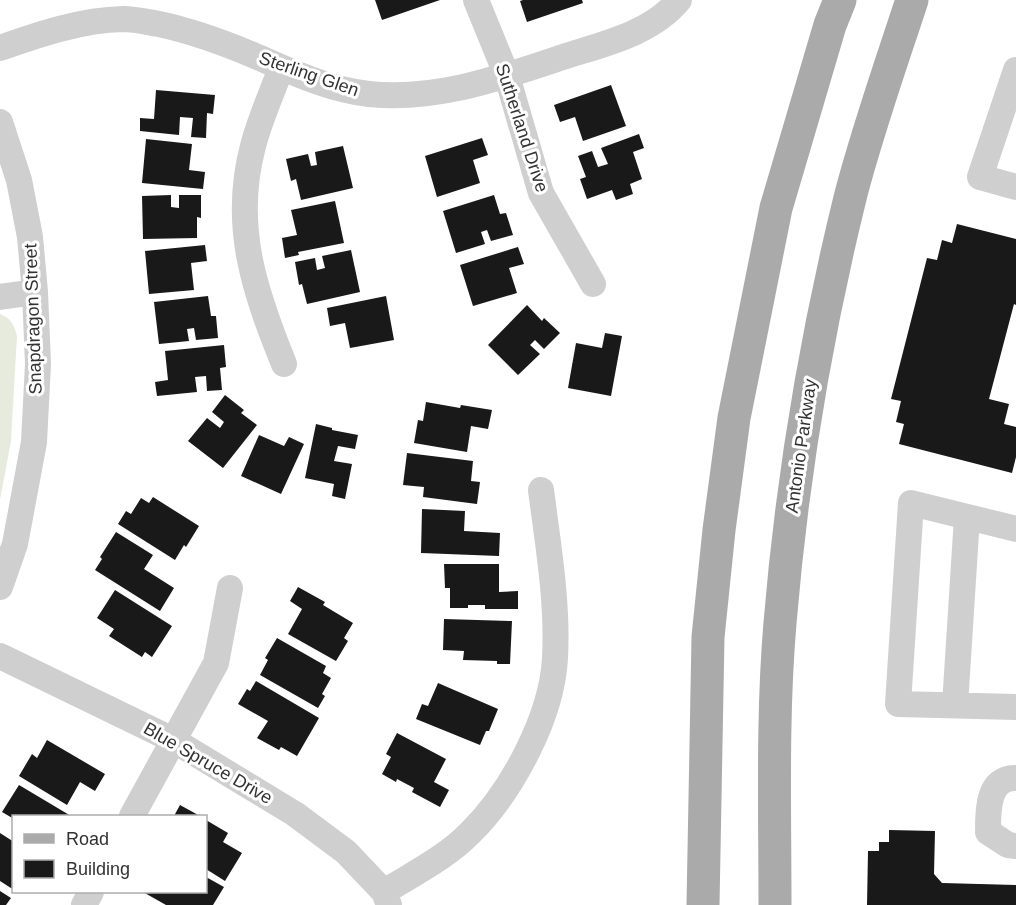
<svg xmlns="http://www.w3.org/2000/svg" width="1016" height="905" viewBox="0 0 1016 905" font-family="Arial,sans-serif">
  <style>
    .green { fill: #e6ebde }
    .building { fill: #191919 }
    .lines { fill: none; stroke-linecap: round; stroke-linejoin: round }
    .minor { stroke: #cfcfcf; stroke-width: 26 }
    .major { stroke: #aaa; stroke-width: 33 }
    .labels { text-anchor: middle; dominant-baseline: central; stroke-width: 6; stroke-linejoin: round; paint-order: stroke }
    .street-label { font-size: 18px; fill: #323232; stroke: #fff }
  </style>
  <rect width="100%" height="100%" fill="#fff"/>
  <!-- green -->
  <path class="green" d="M0 314C11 318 14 325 17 336L11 441 0 500Z"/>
  <!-- building -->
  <path class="building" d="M375 0H440L382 20Z
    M523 0H582L583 3 527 22 520 1Z
    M611 85 626 126 583 141 575 117 560 122 554 105Z
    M156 90 215 95 213 114 207 113 206 138 191 137 193 118 180 117 179 135 140 131V118L154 119Z
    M639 134 644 148 633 152 642 179 630 184 633 194 616 200 612 190 587 199 580 179 586 177 578 156 592 151 598 167 608 164 601 148Z
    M482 138 488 155 473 160 480 183 437 197 425 156Z
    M146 139 192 144 189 170 205 172 203 189 142 183Z
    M343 146 353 188 301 200 296 179 291 181 286 159 308 154 311 166 317 165 315 152Z
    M171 195V207L179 208V195H201V218L197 217V238L143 239 142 196Z
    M494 195 500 214 506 213 513 235 491 241 487 230 481 232 485 244 456 253 443 211Z
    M335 201 344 243 298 252 299 255 285 258 282 238 297 235 291 210Z
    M957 224 1016 239V305L1014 304 989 399 1009 404 1004 424 1016 427V457L1012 473 899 444 904 424 896 422 901 401 891 399 927 258 937 260 942 240 952 243Z
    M205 245 207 261 191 263 194 290 149 294 145 251Z
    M518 247 524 264 509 268 517 293 473 306 460 265Z
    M351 250 360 292 307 304 302 284 299 285 295 262 315 258 317 270 325 268 322 256Z
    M208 296 211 316H216L218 338 196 340 194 328 187 329 189 341 159 344 154 302Z
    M386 296 394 340 350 348 345 323 330 326 327 308Z
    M527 305 542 321 544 318 560 333 544 349 535 340 530 345 540 354 518 375 488 345Z
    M605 333 622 336 611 396 568 388 576 343 602 348Z
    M224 345 226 367 220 368 222 390 207 391 206 376 195 377 197 392 157 396 155 382 168 380 165 351Z
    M225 395 244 410 241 413 257 425 223 468 188 441 207 418 220 428 224 422 212 412Z
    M426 402 460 408 461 405 492 410 488 429 471 426 467 452 414 443 418 420 423 421Z
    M316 424 332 428V430L358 435 355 449 338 446 334 461 352 464 345 499 332 496 334 484 305 478Z
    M259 435 284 446 289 437 304 444 281 494 241 476Z
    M407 453 473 461 471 481 480 482 477 504 423 497 424 487 403 485Z
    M153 497 199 526 186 547 184 545 175 560 118 524 126 511 131 514 141 498 149 503Z
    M422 509 465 511 464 531 500 533 499 556 421 553Z
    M116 532 153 555 144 569 174 588 160 611 95 570 102 559 100 557Z
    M444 564H499V592L518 591V609H485V605H468V608H450V588H445Z
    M298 587 325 602 323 605 353 623 344 638 348 641 336 661 288 634 302 609 290 601Z
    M115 590 172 626 152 657 145 652 142 657 109 636 114 629 97 618Z
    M444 619 512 621 510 664H497V661L463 660 464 651 443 650Z
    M277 638 326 666 323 673 331 678 322 694 325 696 318 708 260 675 268 660 265 658Z
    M256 681 319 718 297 756 281 747 279 750 257 738 268 721 238 704 247 689 250 691Z
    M438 683 498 709 489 731H486L480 745 416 719 422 704 428 706Z
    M397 733 446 759 434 782 449 790 440 807 412 792 414 788 397 779 396 782 382 774 391 757 386 754Z
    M47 740 105 774 95 791 80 782 67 805 19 776 32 754 37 758Z
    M19 785 71 816H14V819L2 812Z
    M180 805 200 816H174Z
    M206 820 228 833 223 842 242 853 225 881 206 869Z
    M889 830 935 831 934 874 942 883 1016 885V905H867L868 851H879V842H889Z
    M0 833 14 842V890L0 881Z
    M206 877 224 887 213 905H166L143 892H206Z
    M0 891 11 898 6 905H0Z"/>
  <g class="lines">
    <!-- minor -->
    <path class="minor" d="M476 0 507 76 541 193 593 284
      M0 48C40 34 81 20 123 19 135 19 147 22 159 24 192 31 222 42 253 55 290 71 329 90 369 94 436 101 500 78 563 57 603 44 651 34 679 0
      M281 68C272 93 260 119 253 146 232 225 254 290 284 364
      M1016 70 980 177 1016 187
      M0 122 19 180 30 237 35 292 38 364 34 442 15 544 0 587
      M0 297 35 292
      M1016 529 911 503 898 704 1016 707
      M0 656 173 740 295 814 346 852 384 892 389 905
      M955 705 967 517
      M1016 778C987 777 988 812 988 832L1008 845 1016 846
      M132 816 216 663 230 588
      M384 892C413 874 447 857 471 832 512 791 552 717 555 658 558 602 548 545 541 490
      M84 905 91 892"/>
    <!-- major -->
    <path class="major" d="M703 905 708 637 719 530 734 418 776 208 830 25 840 0
      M775 905C775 811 772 716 780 623 792 478 816 335 851 194 868 129 891 64 912 0"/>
  </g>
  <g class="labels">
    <!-- street labels -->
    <g class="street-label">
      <text transform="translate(309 74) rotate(19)">Sterling Glen</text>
      <text transform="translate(522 128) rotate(72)">Sutherland Drive</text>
      <text transform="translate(33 319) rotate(-92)">Snapdragon Street</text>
      <text transform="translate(801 446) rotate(-82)">Antonio Parkway</text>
      <text transform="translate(208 763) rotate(30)">Blue Spruce Drive</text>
    </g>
  </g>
  <!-- legend -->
  <rect x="12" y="815" width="195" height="78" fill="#ffffff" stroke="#adadad" stroke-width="1.5"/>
  <rect x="24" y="834" width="30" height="9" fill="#aaaaaa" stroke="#adadad" stroke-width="1.5"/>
  <text x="66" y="845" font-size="18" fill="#323232">Road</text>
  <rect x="24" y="860" width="30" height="18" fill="#191919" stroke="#adadad" stroke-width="1.5"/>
  <text x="66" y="875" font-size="18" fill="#323232">Building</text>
</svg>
